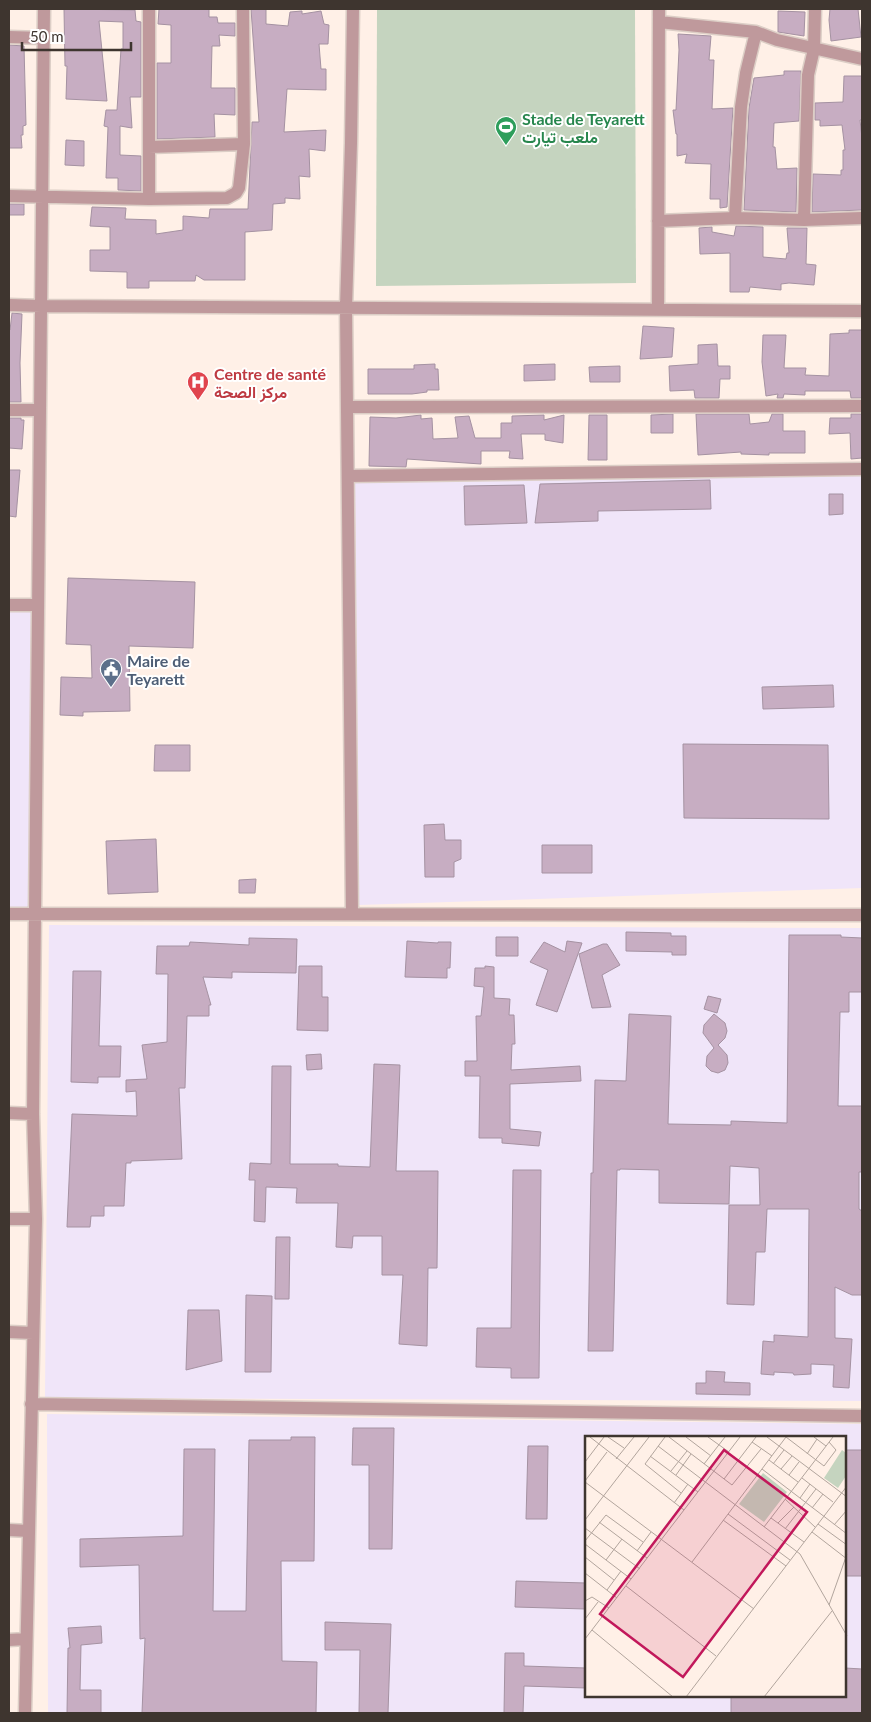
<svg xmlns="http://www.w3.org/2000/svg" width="871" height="1722" viewBox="0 0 871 1722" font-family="Lato,Vazirmatn,sans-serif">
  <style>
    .commercial { fill: #f0e5f9; fill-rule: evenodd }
    .green { fill: #c5d4bf }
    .building { fill: #c7adc2; stroke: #a592a2 }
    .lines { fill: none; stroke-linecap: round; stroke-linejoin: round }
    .street-casing { stroke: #dccec6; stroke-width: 15 }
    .street { stroke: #bf999c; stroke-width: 12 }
    .labels { text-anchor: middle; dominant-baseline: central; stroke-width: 4; stroke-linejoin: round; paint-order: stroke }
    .leisure-label { font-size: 16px; font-weight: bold; fill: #27864d; stroke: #fff; text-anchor: start }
    .health-label { font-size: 16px; font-weight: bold; fill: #be3a42; stroke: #fff; text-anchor: start }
    .service-label { font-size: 16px; font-weight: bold; fill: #4e5e75; stroke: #fff; text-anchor: start }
    .inset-road { fill: none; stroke: #b2a59d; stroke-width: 1 }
    .view { fill: #c2185b; fill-opacity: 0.15; stroke: #c2185b; stroke-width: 2.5 }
    .inset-edge { fill: none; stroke: #3e352f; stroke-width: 2.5 }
  </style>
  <rect width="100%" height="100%" fill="#fff0e7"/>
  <!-- commercial -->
  <path class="commercial" d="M862 474V888L359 905 355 481Z
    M9 609H32L29 907H9Z
    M49 925 862 928V1401L45 1398Z
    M47 1414 862 1424V1713H48ZM586 1437H845V1696H586Z"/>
  <!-- green -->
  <path class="green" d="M377 9H635L636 283 376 286Z"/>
  <!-- building -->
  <path class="building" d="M64 9 135 10 136 21 141 22V97H130L132 128 120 126V155L141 156V191L118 190V178H106L108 127 104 126 106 110H117L121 49H123V22L99 21 107 101 66 99 67 66H65Z
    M159 9H209V17H217L218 23H235V36L219 35 220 46H212L211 88H235V115L214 114 215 137 157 139V63H171V25L158 24Z
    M251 9H266V24L288 26 290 12 302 11V14L321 11 324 24 329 25 328 44H319L321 69H326V90L287 89 284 132 326 130 325 151 309 149 310 177 299 176 300 199 285 198V203L273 204 272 230 245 232V280H204L196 275 195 281H149V288H127V272L90 271V250H110V227L90 226 92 207 126 208 125 219 156 220V234L183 230V216L209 218 210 209H248L252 122H259Z
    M830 9H858L861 37 831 41 829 20Z
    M778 11 805 12 804 36 778 32Z
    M678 34 711 36 709 60H714L712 109 733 108 727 207 720 208V199H710L711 164 685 163 687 154 677 156V134H676L673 110H676L679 50Z
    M9 45 24 46 26 125 23 126V135H21L22 148H9Z
    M784 71H801L799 121 774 123 773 147H775L777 169 797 168 796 212 744 210 749 108 754 78 784 75Z
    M844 76H862V120H860L862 138V210L812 212 813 174 841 175V170H843V150H845L842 125 820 126V120H815V103L843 102Z
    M66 140 84 141V166L65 165Z
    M9 204H24V215H9Z
    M736 226 763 227V257L786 259 787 253H789L787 228H807L806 264 816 265 814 285 789 283 781 284V290L750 287 749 292H730V253L700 254 699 228 712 227V232L734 236Z
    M12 313 22 314 20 363 21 402H9V330H10Z
    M643 326 674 328 672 357 640 359Z
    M849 330H862V398H851L850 391H805V395L784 394 783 398H777L778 394 766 396 762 362 763 335H786L784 368H806L805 375 829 376 830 334 849 333Z
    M717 344 718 366H730V379H720L719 398H695L694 390 670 391 669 366 698 364V345Z
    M435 364V369H438L439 390H427V392L412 394H368V369H414V365Z
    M555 364V380L524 381V365Z
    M620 366V382H590L589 367Z
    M673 414V433H651V415Z
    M696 414H749L750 424 769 422 772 414H783V431H805V453H769V455L741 454V452L698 455Z
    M851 414H862V458L851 459 850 433 829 434 830 418H851Z
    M421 415V419L432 418 433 439 458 438 455 417 469 416 475 438H501V423H512V416L544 415V420L564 415 563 443 545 440V434H521L523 459 509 458 510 451H481V464L407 459 406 467 369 466 370 417 396 418Z
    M589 415H607V460H588Z
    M9 418H21V420H24L22 449 9 448Z
    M9 470H20L16 517 9 516Z
    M710 480 711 509 598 511V521L535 523 540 484Z
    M524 485 527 523 465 525 464 486Z
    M829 494H843V514L829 515Z
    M68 578 195 582 193 648 129 646 130 711 83 712V716L60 715 61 677 92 678 91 645 66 644Z
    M833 685 834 707 763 709 762 687Z
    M683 744 828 745 829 819 684 818Z
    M155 745H190V771H154Z
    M444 824 445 840H461V859L454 862V877H425L424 825Z
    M156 839 158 892 108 894 106 841Z
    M542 845H592V873H542Z
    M256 879 255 893H239V880Z
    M626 932 671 933V936H686V955H672V952L626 951Z
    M789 935H841V937L862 938V992H849V1012H840L838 1106H862V1172H859V1209L862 1211V1295H852L835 1287V1338L852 1339 849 1388 833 1387 834 1365 811 1364V1374L794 1375 793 1373 774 1372V1375L761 1374 763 1341 774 1342V1335L808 1337 809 1209H767L765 1252H756L754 1305 727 1304 729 1205H760L759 1168 730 1166 729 1204 659 1203V1170L620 1169V1170H617L613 1351H588L591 1173H593L595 1080 626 1081 629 1014 671 1016 668 1124 731 1125V1121L787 1123Z
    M496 937H518V956H496Z
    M249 938 297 939 296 973 232 972V978L203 977 211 1005H209V1016H187L185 1088H179L182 1159 131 1161V1163H126L124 1206H104V1216H91L90 1227H67L72 1114 137 1116 136 1091 126 1092V1080L147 1079 142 1045 167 1042 168 974H156L157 946H189L190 942 249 945Z
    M407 941 438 943V942H451L450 968H447V978L405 977Z
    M567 941 582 943 557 1012 536 1005 548 970 530 962 544 942 565 952Z
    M603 944H607L620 965 602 975 611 1007 592 1008 579 954Z
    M299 966H322V997H328V1031L297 1030Z
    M485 966 494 967V998L510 999 509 1015H514L515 1044H512L511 1070 580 1066 581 1081 510 1084V1129L541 1132 539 1146 502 1143V1138H479L480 1076H465V1061H477L476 1016H481L484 987 474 986 475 968H485Z
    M73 971H101L99 1046H121L120 1077H98V1083L71 1082Z
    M708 996 721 999 717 1013 704 1009Z
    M714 1014 725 1023 727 1031 725 1038 718 1045 727 1055 728 1063 725 1070 718 1073 711 1071 706 1066 707 1056 714 1048 703 1033 704 1025Z
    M321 1054 322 1069 307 1070 306 1055Z
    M374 1064 400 1065 396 1171H438L437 1268H428L427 1346 399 1344 403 1275H382V1236H353L352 1248 336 1247 338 1203H296L297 1188 266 1187 265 1222 254 1221 255 1180H249L250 1163 271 1164 272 1066H291L290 1164H338V1166L370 1167Z
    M513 1170H541L539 1378H511V1368L476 1367 477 1328H511Z
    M276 1237H290L289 1299H275Z
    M246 1295 272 1296 271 1372H245Z
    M188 1310H219L222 1361 186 1370Z
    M706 1371 725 1372 724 1382 750 1383V1395L696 1394V1383H706Z
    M353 1428H394L392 1549H369V1465H352Z
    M291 1437H315L314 1561H281L282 1661 317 1662 316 1713H142L145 1638 140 1639 139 1565 80 1567V1539L183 1536 184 1449H215L213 1611H246L249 1440H291Z
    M528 1446H548L547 1519H526Z
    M845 1450H862V1576H845Z
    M516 1581 586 1583V1609L515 1607Z
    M325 1622 391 1624 388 1713H359L360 1650H325Z
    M101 1626 102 1643 81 1645 80 1690H101V1713H67L68 1648H70L68 1628Z
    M505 1653H524V1666L586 1668V1688L524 1686 523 1713H504Z
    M845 1668 862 1669V1713H731V1696H845Z"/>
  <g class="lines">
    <!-- street casing -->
    <g class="street-casing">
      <path id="street" d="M149 9V199
        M659 22 756 32 777 40 862 59
        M9 37 43 38
        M149 147 244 144
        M9 196 149 199 227 198 236 193 239 188 244 144 243 9
        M735 218 741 107 746 73 756 32
        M804 220 808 75 814 49 815 9
        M658 221 735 218 804 220 862 218
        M9 305 41 306 862 311
        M658 309 659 9
        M347 407 862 406
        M9 410H39
        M348 476 862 469
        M9 605H37
        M9 914 862 915
        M352 914 346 308 351 143 353 9
        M9 1113 33 1114
        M9 1219H36
        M9 1332 33 1333
        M31 1404 862 1416
        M9 1530 29 1531
        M9 1640 26 1639
        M25 1713 36 1219 33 1114 44 9"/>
    </g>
    <!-- street -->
    <use href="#street" class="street"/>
  </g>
  <!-- icons -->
  <defs>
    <g id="stadium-pin" transform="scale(1.125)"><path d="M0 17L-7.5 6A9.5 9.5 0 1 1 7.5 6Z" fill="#2e9e5b" stroke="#fff"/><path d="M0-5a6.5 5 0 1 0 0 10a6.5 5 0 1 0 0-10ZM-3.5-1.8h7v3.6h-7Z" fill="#fff"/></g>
    <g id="hospital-pin" transform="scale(1.125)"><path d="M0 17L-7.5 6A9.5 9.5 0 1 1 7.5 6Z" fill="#e0444e" stroke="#fff"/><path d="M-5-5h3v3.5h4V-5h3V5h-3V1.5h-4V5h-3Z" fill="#fff"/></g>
    <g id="civic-pin" transform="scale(1.125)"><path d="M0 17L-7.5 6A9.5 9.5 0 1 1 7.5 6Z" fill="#5c6f8a" stroke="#fff"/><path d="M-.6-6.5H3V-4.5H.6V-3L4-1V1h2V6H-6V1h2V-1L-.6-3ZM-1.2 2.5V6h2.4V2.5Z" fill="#fff"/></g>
  </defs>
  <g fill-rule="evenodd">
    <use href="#stadium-pin" x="506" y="127"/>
    <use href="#hospital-pin" x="198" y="382"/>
    <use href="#civic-pin" x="111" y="669"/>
  </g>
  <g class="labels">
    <!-- leisure labels -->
    <g class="leisure-label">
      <text x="522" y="118">Stade de Teyarett<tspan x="522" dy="18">ملعب تيارت</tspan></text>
    </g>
    <!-- health labels -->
    <g class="health-label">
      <text x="214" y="373">Centre de santé<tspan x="214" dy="18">مركز الصحة</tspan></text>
    </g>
    <!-- service labels -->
    <g class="service-label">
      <text x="127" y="660">Maire de<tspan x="127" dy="18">Teyarett</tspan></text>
    </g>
  </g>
  <!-- overview -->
  <g transform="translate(585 1436)">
    <rect width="261" height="261" fill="#fff0e7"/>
    <path d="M257 14 261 17V40L253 52 239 42ZM178 37 202 56 179 86 154 68Z" fill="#c5d4bf"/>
    <path class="inset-road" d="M5 1 99 74M23 1 39 12M80 1 60 28 96 57M84 1 147 49 176 13M101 1 126 20M123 1 144 16M182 1 262 61M201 1 239 30 251 14 244 6M229 1 241 10M167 6 187 20M73 10 215 118 262 200M222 18 232 3M65 20 113 56M31 23 49 1M184 24 213 46M0 26 19 1M119 28 140 1M188 28 199 14M177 33 262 98M196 33 207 20M86 35 102 15M91 39 106 18M204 39 214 26M217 42 248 66M139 43 171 1M0 45 22 16M0 46 169 173M215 62 225 48M200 63 230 91M89 67 103 48M227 72 238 58M143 78 205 124M186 82 219 106M0 84 64 1M138 84 201 130M14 86 62 122M193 87 209 71M233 88 262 109M249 89 262 74M179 91 248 1M0 92 55 133M200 93 231 53M227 96 262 123M206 97 218 82M0 105 21 79 58 106M0 108 46 143M52 115 66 96M0 121 29 144M21 124 37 103M107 126 201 1M0 137 32 162M41 150 131 220M22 154 36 135M0 165 7 161 24 172M244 169 262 118M0 183 13 166M7 194 88 261M0 203 155 1M101 261 262 50M179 261 247 175"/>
    <path class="view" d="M139 14 222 76 98 241 15 178Z"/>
    <rect width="261" height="261" class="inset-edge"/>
  </g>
  <!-- border -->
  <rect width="871" height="1722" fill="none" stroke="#3e352f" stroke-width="20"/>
  <!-- scale -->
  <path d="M22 42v8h109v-8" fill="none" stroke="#3e352f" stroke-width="2.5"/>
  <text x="30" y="42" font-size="15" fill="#3e352f" stroke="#ffffff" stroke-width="4" paint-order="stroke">50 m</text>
</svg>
